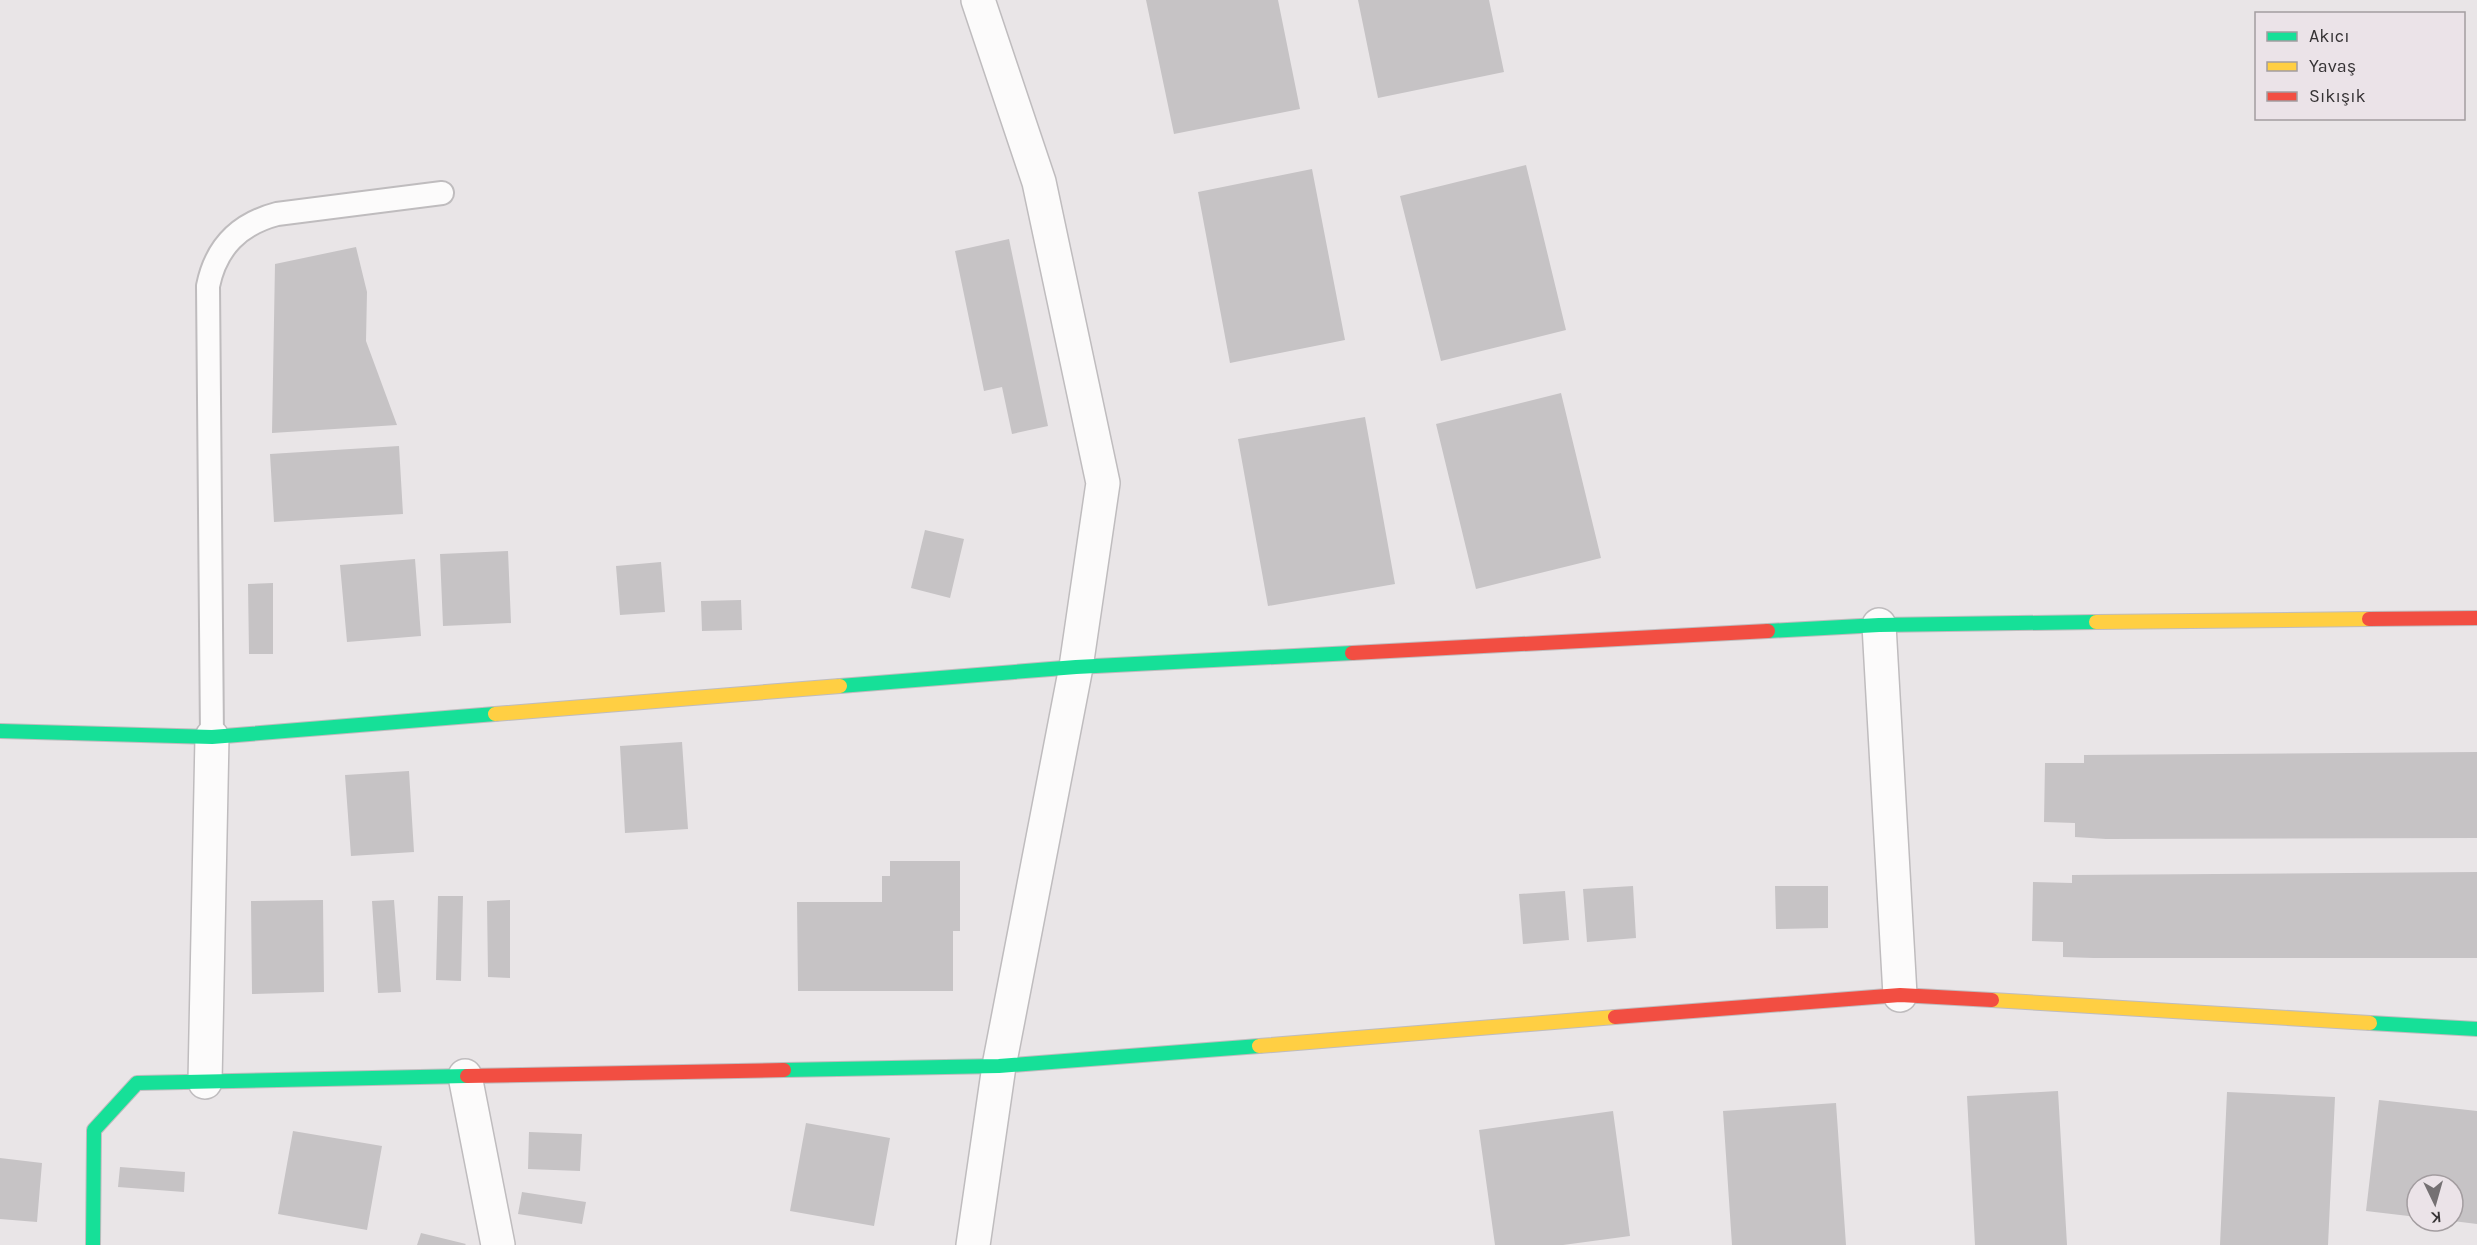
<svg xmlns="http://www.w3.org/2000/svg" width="2477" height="1245" viewBox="0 0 2477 1245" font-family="Karla,sans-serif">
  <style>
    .building { fill: #c6c3c5 }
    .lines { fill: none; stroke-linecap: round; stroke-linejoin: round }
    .lane-casing { stroke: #bfbcbe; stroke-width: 26 }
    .street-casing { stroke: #bfbcbe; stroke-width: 36 }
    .fast-casing { stroke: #bfbcbe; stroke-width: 16 }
    .slow-casing { stroke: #bfbcbe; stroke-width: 16 }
    .jam-casing { stroke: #bfbcbe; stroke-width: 16 }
    .lane { stroke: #fcfbfb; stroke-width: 22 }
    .street { stroke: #fcfbfb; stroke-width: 33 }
    .fast { stroke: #16e098; stroke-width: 14 }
    .slow { stroke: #ffcf43; stroke-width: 14 }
    .jam { stroke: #f24e42; stroke-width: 14 }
  </style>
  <rect width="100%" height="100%" fill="#e9e5e7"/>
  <!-- building -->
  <path class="building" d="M1146 0H1278L1300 109 1174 134Z
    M1358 0H1489L1504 72 1378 98Z
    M1526 165 1566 330 1441 361 1400 196Z
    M1312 169 1345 340 1230 363 1198 192Z
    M1009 239 1048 426 1012 434 1002 387 984 391 955 251Z
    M356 247 367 292 366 341 397 425 272 433 275 264Z
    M1561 393 1601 558 1476 589 1436 424Z
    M1365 417 1395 584 1268 606 1238 439Z
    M399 446 403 514 274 522 270 454Z
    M925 530 964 539 950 598 911 588Z
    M508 551 511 623 443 626 440 554Z
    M415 559 421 636 347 642 340 565Z
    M661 562 665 612 620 615 616 566Z
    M273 583V654H249L248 584Z
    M741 600 742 630 702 631 701 601Z
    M682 742 688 829 625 833 620 746Z
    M2477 752V838L2106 839 2075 837V823L2044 822 2045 763H2084V755Z
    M409 771 414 852 351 856 345 775Z
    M890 861H960V931H953V991H798L797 902H882V876H890Z
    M2477 872V958H2094L2063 957V942L2032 941 2033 882 2072 883V875Z
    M1633 886 1636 938 1587 942 1583 889Z
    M1775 886H1828V928L1776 929Z
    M1565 891 1569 940 1523 944 1519 894Z
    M438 896H463L461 981 436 980Z
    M323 900 324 992 252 994 251 901Z
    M394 900 401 992 378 993 372 901Z
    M510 900V978L488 977 487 901Z
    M2058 1091 2067 1245H1975L1967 1096Z
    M2227 1092 2335 1097 2328 1245H2220Z
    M2379 1100 2477 1111V1224L2453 1221V1185H2417V1217L2366 1211Z
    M1836 1103 1846 1245H1732L1723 1111Z
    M1613 1111 1630 1236 1563 1245H1495L1479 1130Z
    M806 1123 890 1138 874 1226 790 1211Z
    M293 1131 382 1146 367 1230 278 1214Z
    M529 1132 582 1134 580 1171 528 1169Z
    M0 1158 42 1163 37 1222 0 1219Z
    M120 1167 185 1172 184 1192 118 1187Z
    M522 1192 586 1202 582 1224 518 1214Z
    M421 1233 466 1244 465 1245H417Z"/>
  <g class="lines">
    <!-- lane casing -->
    <g class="lane-casing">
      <path id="lane" d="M212 737 208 286C216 247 239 224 277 214L442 193"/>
    </g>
    <!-- street casing -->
    <g class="street-casing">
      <path id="street" d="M1879 625 1900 995
        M465 1076 498 1245
        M205 1082 212 737
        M973 1245 999 1066 1076 667 1103 483 1039 182 978 0"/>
    </g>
    <!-- fast casing -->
    <g class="fast-casing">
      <path id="fast" d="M1768 631 1879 625 2096 622
        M840 686 1076 667 1352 653
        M0 731 212 737 495 714
        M2370 1023 2477 1029
        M784 1070 999 1066 1259 1046
        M93 1245 94 1130 137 1083 467 1076"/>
    </g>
    <!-- slow casing -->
    <g class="slow-casing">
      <path id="slow" d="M2096 622 2369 619
        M495 714 840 686
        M1992 1000 2370 1023
        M1259 1046 1615 1017"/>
    </g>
    <!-- jam casing -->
    <g class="jam-casing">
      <path id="jam" d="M2369 619 2477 618
        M1352 653 1768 631
        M1615 1017 1900 995 1992 1000
        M467 1076 784 1070"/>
    </g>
    <!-- lane -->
    <use href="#lane" class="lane"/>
    <!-- street -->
    <use href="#street" class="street"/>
    <!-- fast -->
    <use href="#fast" class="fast"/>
    <!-- slow -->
    <use href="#slow" class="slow"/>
    <!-- jam -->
    <use href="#jam" class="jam"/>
  </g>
  <!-- legend -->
  <rect x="2255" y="12" width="210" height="108" fill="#ebe3e8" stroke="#a39da0" stroke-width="1.5"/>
  <rect x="2267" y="32" width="30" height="9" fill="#16e098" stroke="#a39da0" stroke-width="1.5"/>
  <text x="2309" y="42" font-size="18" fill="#363335">Akıcı</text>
  <rect x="2267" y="62" width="30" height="9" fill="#ffcf43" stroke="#a39da0" stroke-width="1.5"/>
  <text x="2309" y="72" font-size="18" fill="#363335">Yavaş</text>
  <rect x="2267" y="92" width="30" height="9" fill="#f24e42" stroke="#a39da0" stroke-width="1.5"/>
  <text x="2309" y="102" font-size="18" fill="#363335">Sıkışık</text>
  <!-- north arrow -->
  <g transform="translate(2435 1203) rotate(175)"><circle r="28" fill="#ebe3e8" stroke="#a39da0" stroke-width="1.5"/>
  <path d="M0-4.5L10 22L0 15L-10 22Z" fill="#757173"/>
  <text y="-9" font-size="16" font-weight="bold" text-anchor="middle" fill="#363335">K</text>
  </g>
</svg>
